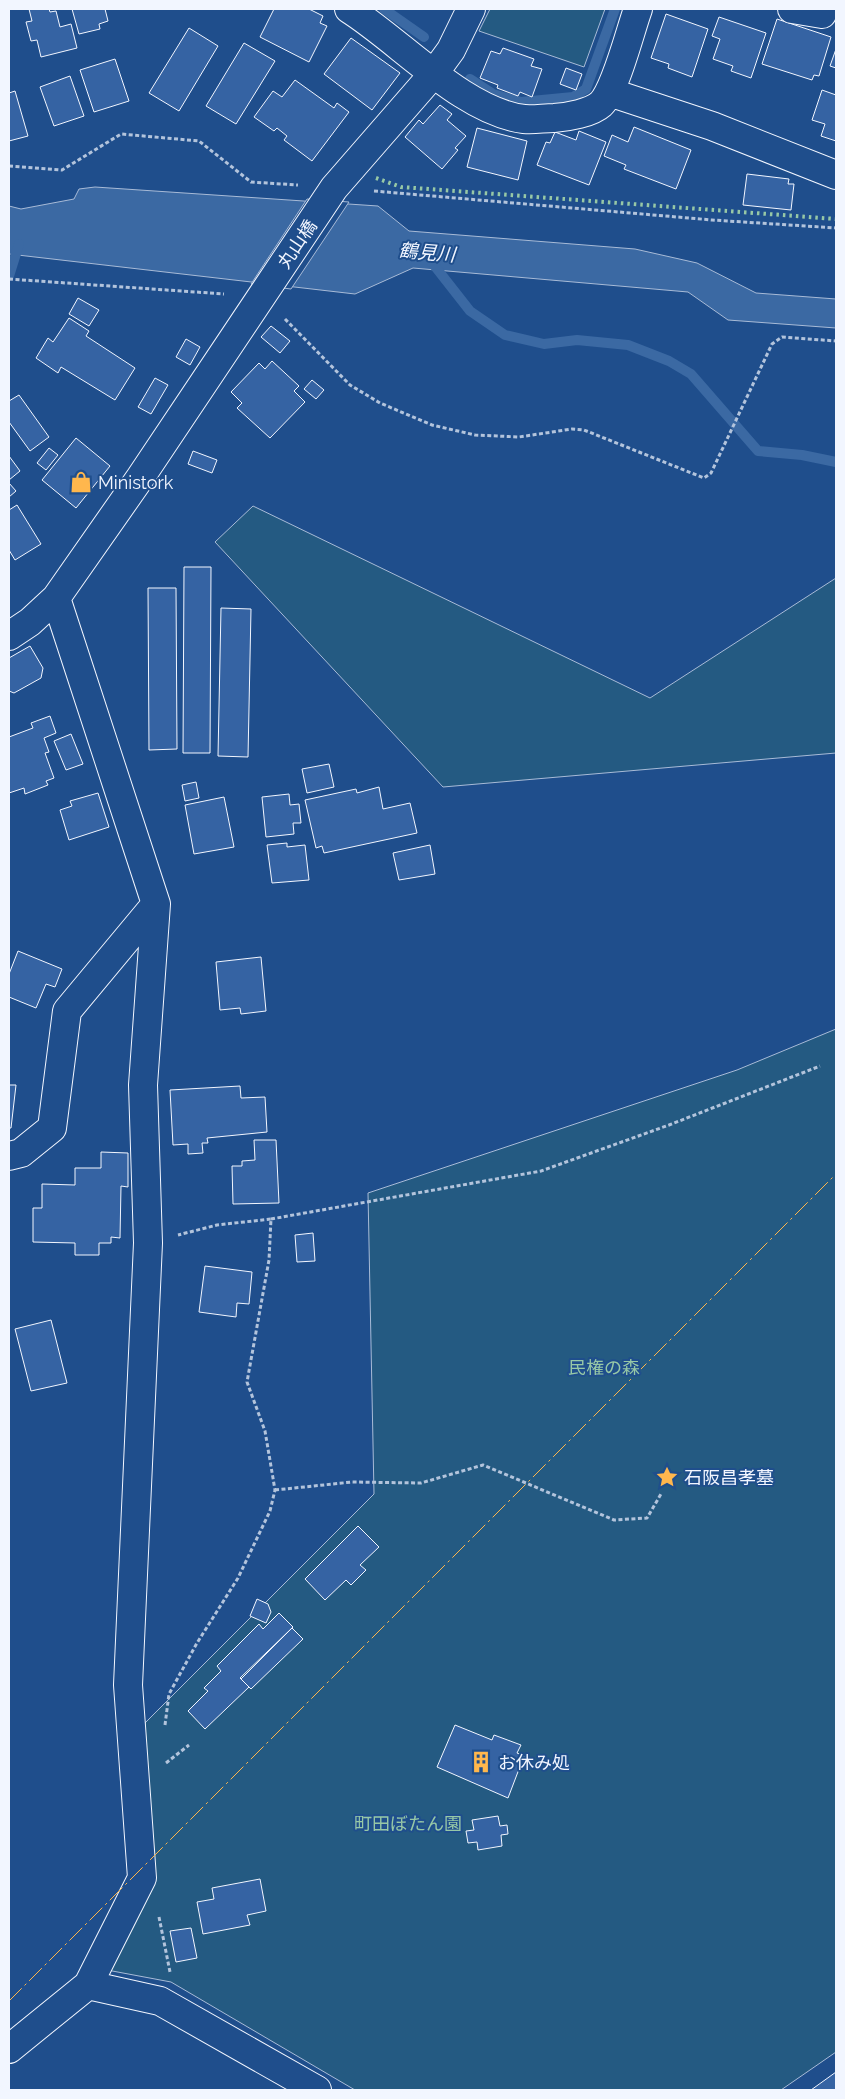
<svg xmlns="http://www.w3.org/2000/svg" width="845" height="2099" viewBox="0 0 845 2099" font-family="Raleway,'Noto Sans JP',sans-serif">
  <style>
    .green { fill: #245a82; stroke: #a8bbd7 }
    .water { fill: #3b69a3; stroke: #a8bbd7 }
    .pier { fill: #1f4e8c; stroke: #a8bbd7 }
    .lines { fill: none; stroke-linecap: round; stroke-linejoin: round }
    .stream { stroke: #3b69a3; stroke-width: 10 }
    .building { fill: #3563a3; stroke: #f2f6ff }
    .minor-casing { stroke: #f2f6ff; stroke-width: 30 }
    .path { stroke: #b3c4dc; stroke-width: 3; stroke-dasharray: 4 2.5; stroke-linecap: butt }
    .minor { stroke: #1f4e8c; stroke-width: 28 }
    .hedge { stroke: #97c8a6; stroke-width: 4; stroke-dasharray: 2.5 4; stroke-linecap: butt }
    .power { stroke: #ffb74d; stroke-width: 1; stroke-dasharray: 18 4 2.5 4; stroke-linecap: butt }
    .labels { text-anchor: middle; dominant-baseline: central; stroke-width: 4; stroke-linejoin: round; paint-order: stroke }
    .street-label { font-size: 18px; fill: #f2f6ff; stroke: #1f4e8c }
    .poi-label { font-size: 18px; fill: #f2f6ff; stroke: #1f4e8c; text-anchor: start }
    .park-label { font-size: 18px; fill: #97c8a6; stroke: #1f4e8c }
    .water-label { font-size: 19px; font-style: italic; fill: #f2f6ff; stroke: #1f4e8c }
  </style>
  <rect width="100%" height="100%" fill="#1f4e8c"/>
  <!-- green -->
  <path class="green" d="M490 9H605L584 67 479 31Z
    M253 506 650 698 836 578V753L443 787 215 542Z
    M836 1029V2052L781 2090H355L171 1982 107 1970 153 1877 145 1723 374 1494 368 1193 737 1070Z"/>
  <!-- water -->
  <path class="water" d="M95 187 378 206 409 231 635 249 697 263 756 293 836 299V328L728 320 688 292 413 268 355 294 9 254V206L21 209 74 199 79 189Z"/>
  <!-- pier -->
  <path class="pier" d="M307 199 349 202 291 289 251 284Z"/>
  <g class="lines">
    <!-- stream -->
    <path class="stream" d="M384 9 424 37
      M470 79 493 94 521 102 573 97 586 89 615 9
      M430 260 470 311 505 335 544 344 577 340 628 345 669 361 691 374 758 451 802 455 836 462
      M9 276 19 244"/>
  </g>
  <!-- building -->
  <path class="building" d="M29 9H49L50 12 56 11 60 27 71 24 77 48 41 57 37 40 31 41 26 22 32 21Z
    M72 9H105L108 21 99 24 100 29 79 34Z
    M274 9H309L323 16 320 23 327 26 309 62 260 37Z
    M666 14 708 29 692 77 668 68 669 64 651 58Z
    M719 17 766 33 751 78 731 71 733 66 713 59 720 39 712 36Z
    M777 19 831 37 819 76 814 75 812 80 762 64Z
    M189 28 218 46 179 111 149 93Z
    M351 38 400 73 372 110 324 74Z
    M244 43 275 61 236 124 206 106Z
    M503 48 534 59 531 66 542 69 532 97 520 92 518 96 497 88 498 85 480 78 491 51 500 54Z
    M836 49V68L830 66Z
    M115 59 129 101 94 112 80 70Z
    M566 68 582 74 576 90 560 84Z
    M70 76 84 116 54 126 40 87Z
    M295 80 334 108 337 103 349 112 312 161 284 140 287 136 277 128 274 131 254 117 273 91 282 97Z
    M822 90 836 95V141L821 136 825 124 812 120Z
    M15 91 28 136 9 141V93Z
    M440 105 452 114 447 120 466 136 455 148 458 150 442 169 405 137 419 120 423 124Z
    M634 127 691 150 676 189 624 169 626 165 604 156 612 135 628 142Z
    M477 128 527 141 518 180 467 167Z
    M579 131 606 142 589 185 537 165 546 142 550 143 555 132 576 140Z
    M747 174 789 179 788 184H794L791 210 743 205Z
    M78 298 99 310 89 326 69 314Z
    M69 318 89 331 86 336 135 368 115 400 61 367 58 373 36 358 48 338 53 342Z
    M271 326 290 341 280 353 261 337Z
    M186 339 200 347 190 365 176 357Z
    M272 361 299 386 294 391 305 402 270 438 237 408 242 403 231 392 259 363 265 369Z
    M155 378 168 385 151 414 138 407Z
    M312 380 324 390 316 399 304 389Z
    M19 395 49 437 30 451 9 422V401Z
    M76 438 110 466 76 508 42 480Z
    M49 448 58 455 46 470 37 463Z
    M193 451 217 460 212 473 188 464Z
    M9 456 20 471 9 480Z
    M9 483 16 491 9 497Z
    M17 505 41 544 15 560 9 550V510Z
    M184 567H211L210 753H183Z
    M148 588H176L177 749 149 750Z
    M221 608 251 609 248 757 218 756Z
    M30 646 43 668 41 678 14 693 9 691V658Z
    M50 716 56 733 44 738 49 752 45 753 54 778 46 781 48 785 25 794 24 788 9 793V737L33 728 31 723Z
    M71 734 83 764 66 770 54 741Z
    M329 764 334 787 307 793 302 769Z
    M196 782 199 798 185 801 182 785Z
    M379 787 383 809 410 803 417 833 324 853 322 846 316 848 305 800 356 789 357 793Z
    M98 793 109 827 69 840 60 810 72 806 70 801Z
    M289 794 290 805 299 804 301 823H293L294 834 266 837 262 797Z
    M224 797 234 847 194 854 185 805Z
    M287 843V847L305 845 309 880 272 883 267 845Z
    M430 845 435 874 399 880 393 853Z
    M18 951 62 969 55 987 46 984 36 1008 9 997V974Z
    M261 957 266 1011 241 1014 240 1008 220 1010 216 962Z
    M9 1085H16L11 1128H9Z
    M240 1086 241 1098 265 1097 267 1132 207 1138 208 1143H202L203 1153 188 1154V1144L173 1145 170 1090Z
    M254 1140H276L279 1203 233 1204 232 1166H242V1161L255 1160Z
    M101 1152 128 1153V1187L121 1186 120 1238 111 1237V1243H99V1255H75V1243L33 1242V1208H42V1184L75 1185V1168H101Z
    M313 1233 315 1261 297 1262 295 1235Z
    M205 1266 252 1272 249 1304 237 1303 236 1317 199 1312Z
    M51 1320 67 1383 31 1391 15 1329Z
    M358 1526 379 1547 360 1565 366 1570 351 1585 346 1580 325 1600 305 1579Z
    M257 1599 268 1604 271 1612 266 1623 250 1616Z
    M279 1613 293 1627 240 1678 249 1687 205 1729 188 1711 208 1691 204 1688 221 1671 217 1666 259 1624 263 1629Z
    M292 1628 303 1639 251 1689 241 1679Z
    M455 1725 492 1740 494 1735 521 1745 517 1753 524 1756 508 1798 437 1767Z
    M498 1816 500 1826 507 1825 508 1834 501 1835 502 1846 478 1850 477 1842 468 1843 466 1831 474 1830 472 1820Z
    M260 1879 266 1911 247 1915 250 1925 203 1934 197 1902 214 1899 212 1888Z
    M191 1928 197 1958 176 1962 170 1931Z
    M836 2072V2090H811Z"/>
  <g class="lines">
    <!-- minor casing -->
    <g class="minor-casing">
      <path id="minor" d="M349 9C400 41 464 112 524 119 534 120 544 118 554 118 568 117 591 113 601 104 616 89 630 31 638 9
        M792 9 822 14
        M609 92 712 126 836 175
        M56 598 156 904 143 1085 148 1243 128 1685 142 1878 88 1985
        M9 636 30 622 56 598 140 478 334 188 435 72 451 50 471 9
        M9 1156 21 1153 52 1128 67 1011 156 904
        M9 2049 88 1985 160 2001 317 2090"/>
    </g>
    <!-- path -->
    <path class="path" d="M9 166 62 170 121 134 199 141 251 182 298 185
      M374 191 712 220 836 228
      M9 279 224 294
      M285 319 350 385 380 403 432 425 475 435 519 437 572 429 584 430 704 478 711 473 772 344 782 337 836 341
      M271 1219 541 1171 669 1125 820 1066
      M275 1490 352 1482 421 1483 483 1465 614 1520 647 1518 661 1494
      M165 1725 169 1694 197 1643 238 1578 270 1511 275 1490 265 1431 247 1382 269 1260 271 1219 217 1225 178 1235
      M166 1763 189 1745
      M159 1917 170 1972"/>
    <!-- minor -->
    <use href="#minor" class="minor"/>
    <!-- hedge -->
    <path class="hedge" d="M376 178 401 187 836 219
      M835 194H836"/>
    <!-- power -->
    <path class="power" d="M9 2001 836 1174"/>
  </g>
  <!-- icons -->
  <defs>
    <g id="shop-bare" transform="scale(1.725)"><path d="M-5-2.5h2.3a2.7 3.5 0 0 1 5.4 0H5L5.5 6h-11ZM-1.5-2.5h3a1.5 2.3 0 0 0-3 0Z" fill="#ffb74d" stroke="#1f4e8c" stroke-width="2.5" paint-order="stroke"/></g>
    <g id="sight-bare" transform="scale(1.725)"><path d="M0-6L1.8-2.2L6-1.7L2.9 1.2L3.7 5.4L0 3.3L-3.7 5.4L-2.9 1.2L-6-1.7L-1.8-2.2Z" fill="#ffb74d" stroke="#1f4e8c" stroke-width="2.5" paint-order="stroke"/></g>
    <g id="building-bare" transform="scale(1.725)"><path d="M-4-6H4V6H1V3H-1V6H-4ZM-2.5-4.3h1.7v1.8h-1.7ZM.8-4.3h1.7v1.8H.8ZM-2.5-1h1.7V.8h-1.7ZM.8-1h1.7V.8H.8Z" fill="#ffb74d" stroke="#1f4e8c" stroke-width="2.5" paint-order="stroke"/></g>
  </defs>
  <g fill-rule="evenodd">
    <use href="#shop-bare" x="81" y="482"/>
    <use href="#sight-bare" x="667" y="1477"/>
    <use href="#building-bare" x="481" y="1762"/>
  </g>
  <g class="labels">
    <!-- street labels -->
    <g class="street-label">
      <text transform="translate(297 244) rotate(-56)">丸山橋</text>
    </g>
    <!-- poi labels -->
    <g class="poi-label">
      <text x="98" y="482">Ministork</text>
      <text x="684" y="1477">石阪昌孝墓</text>
      <text x="498" y="1762">お休み処</text>
    </g>
    <!-- park labels -->
    <g class="park-label">
      <text x="604" y="1367">民権の森</text>
      <text x="408" y="1823">町田ぼたん園</text>
    </g>
    <!-- water labels -->
    <g class="water-label">
      <text transform="translate(427 252) rotate(5)">鶴見川</text>
    </g>
  </g>
  <!-- border -->
  <rect width="845" height="2099" fill="none" stroke="#f2f6ff" stroke-width="20"/>
</svg>
